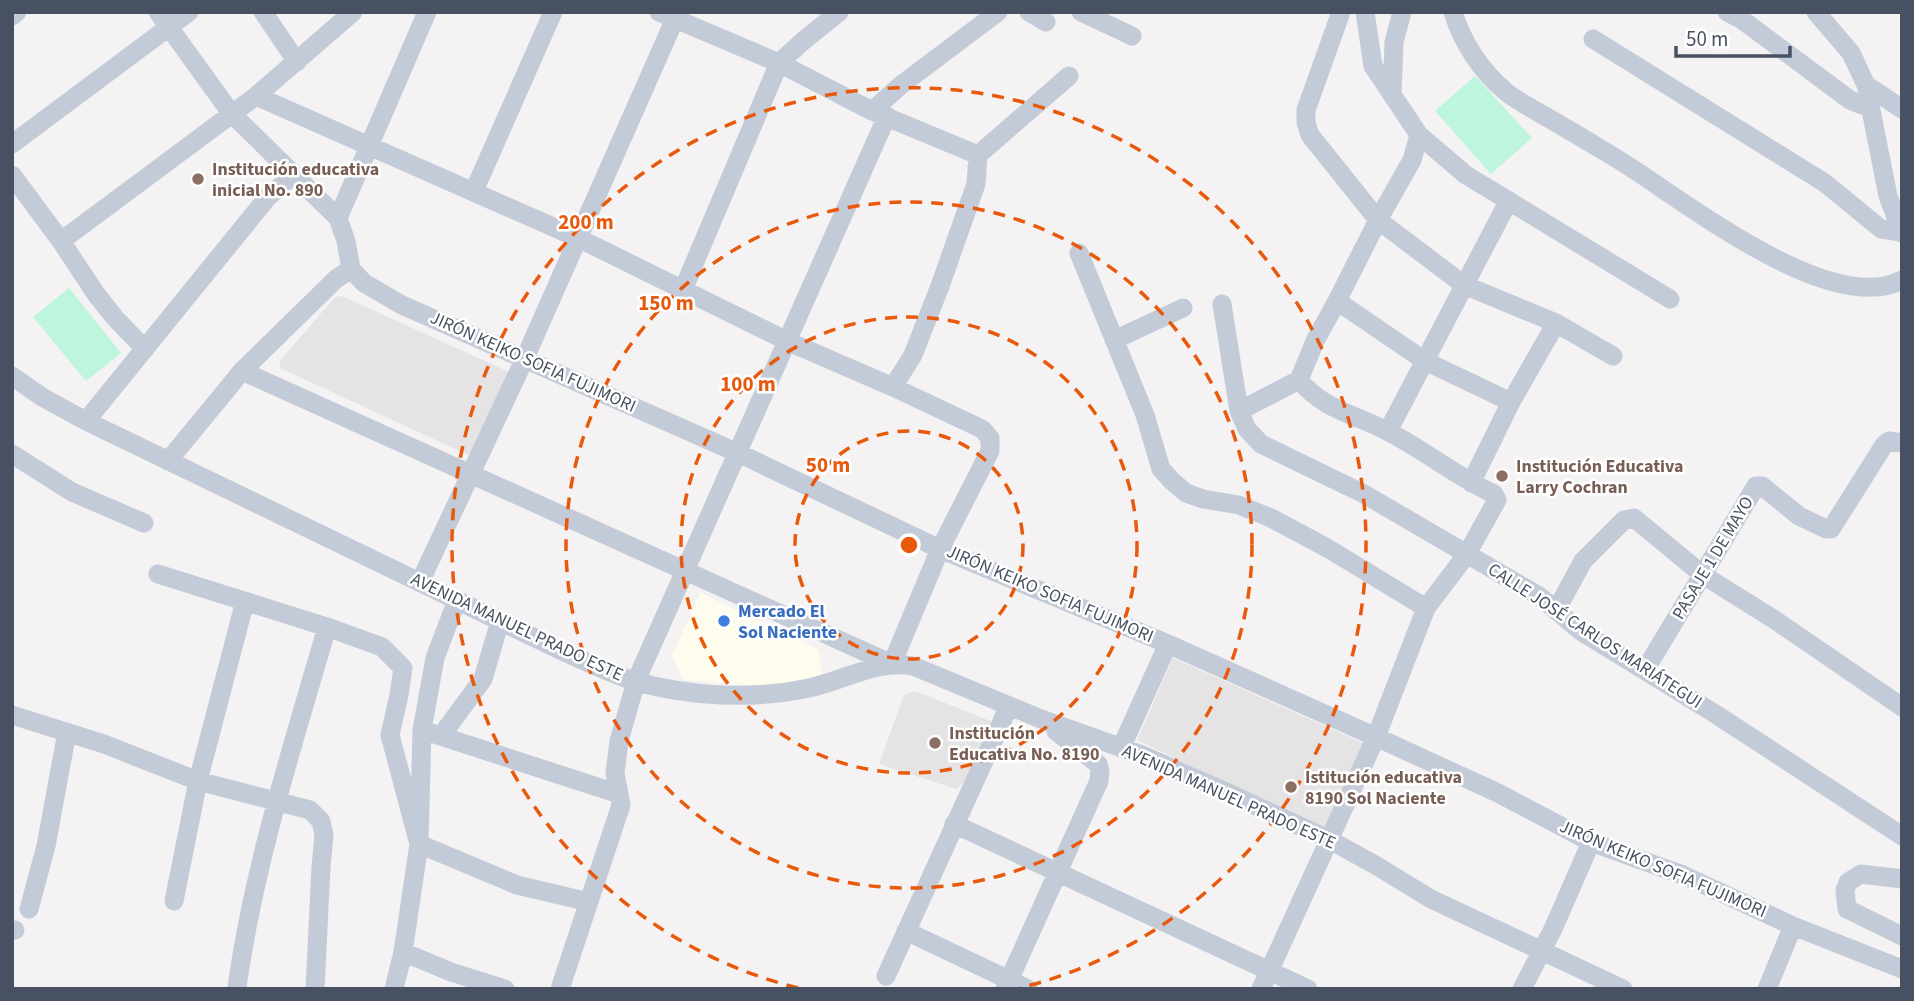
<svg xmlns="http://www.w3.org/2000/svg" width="1914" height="1001" viewBox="0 0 1914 1001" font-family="'Source Sans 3',sans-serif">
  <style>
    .commercial { fill: #fefcec }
    .education { fill: #e6e3e4 }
    .grass { fill: #bdf5dd }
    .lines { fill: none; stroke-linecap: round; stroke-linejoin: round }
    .minor { stroke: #c4cbd8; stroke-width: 19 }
    .ring { fill: none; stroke: #e8590c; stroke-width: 3.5; stroke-dasharray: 12 9 }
    .education-dot { fill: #8d6e63; stroke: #fff; stroke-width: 2.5 }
    .shop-dot { fill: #3f7fe0; stroke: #fff; stroke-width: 2.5 }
    .labels { text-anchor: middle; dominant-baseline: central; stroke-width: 5; stroke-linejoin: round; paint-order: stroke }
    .education-label { font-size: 18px; font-weight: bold; fill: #785e54; stroke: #fff; text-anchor: start }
    .street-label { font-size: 18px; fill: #475162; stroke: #fff }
    .shop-label { font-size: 18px; font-weight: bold; fill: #366cbe; stroke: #fff; text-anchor: start }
    .centre { fill: #e8590c; stroke: #fff; stroke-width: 3.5 }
    .ring-label { font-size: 21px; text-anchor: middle; font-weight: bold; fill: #e8590c; stroke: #fff; stroke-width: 5; stroke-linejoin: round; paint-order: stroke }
  </style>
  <rect width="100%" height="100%" fill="#f4f2f2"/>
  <!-- commercial -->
  <path class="commercial" d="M701 593 819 650 822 678 776 687 683 680 672 655Z"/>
  <!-- education -->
  <path class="education" d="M342 296 509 372 475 453 468 455 280 368V361L335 297Z
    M1173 658 1365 744 1327 830 1137 740Z
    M915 691 993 722 964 782 956 789 879 764 904 695Z"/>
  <!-- grass -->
  <path class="grass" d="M1475 76 1532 138 1491 174 1435 111Z
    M69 288 121 353 86 381 33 317Z"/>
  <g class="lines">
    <!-- minor -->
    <path class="minor" d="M158 12 231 113 338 218 346 241 351 269 364 283 402 305 738 453 940 549 1168 644 1376 737 1498 793 1591 842 1683 875 1793 926 1902 969
      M263 12 297 62
      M659 12 779 63 872 111 978 155
      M1029 12 1046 22
      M1081 12 1132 36
      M1341 12 1306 110V123L1310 135 1378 220 1464 285 1556 323 1613 356
      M1365 12 1373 66 1419 135 1466 175 1670 299
      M1453 12C1462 42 1481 71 1505 91 1514 99 1526 105 1536 111 1564 127 1591 143 1619 160 1681 198 1829 318 1902 280
      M1727 12 1741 19 1850 100 1862 105 1870 104
      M1816 12 1851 53 1866 85 1888 196 1902 233
      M12 16 17 12
      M1593 39 1825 183 1881 229 1901 232
      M1866 85 1902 109
      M1392 95 1394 42 1402 12
      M872 111 901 85 998 12
      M12 144 189 12
      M12 175 61 241 96 294 115 318 145 349
      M474 191 553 12
      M338 218 427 12
      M61 241 256 96 353 12
      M1079 253 1145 415 1161 469 1172 481 1186 493 1203 499 1239 505 1271 518 1329 549 1426 608
      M683 290 779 63 803 41 839 12
      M1337 301 1425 361 1511 402
      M1222 304 1239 411 1247 429 1261 444 1364 494 1539 596 1582 632 1717 715 1902 836
      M1114 340 1183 308
      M242 371 892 664 940 549 990 451V438L982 429 893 387 789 342 578 238 256 96
      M12 376 42 397 86 421 560 650C584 661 609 673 634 681 690 697 753 700 809 688 843 681 878 659 913 666L1041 719 1142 755 1224 791 1330 840 1377 866 1431 899 1623 989
      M893 387 913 355 940 286 976 184 978 155 1069 76
      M1239 411 1299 380
      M86 421 267 198 293 175
      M1388 431 1508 202
      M12 454 72 492 144 523
      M168 461 242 371 336 279 351 269
      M1471 483 1511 402 1556 323
      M158 574 327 627 382 647 403 668 399 695 390 735 419 844 517 885 589 902
      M420 582 525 358 678 12
      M1557 609 1583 561 1624 520 1634 518 1703 575 1775 620 1902 707
      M1645 670 1756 486H1762L1799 516 1826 529H1831L1884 445 1889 441 1902 443
      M12 715 104 744 198 781 310 810 321 821 324 835 321 867 315 989
      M422 730 619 794
      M441 736 483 679 500 621
      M1121 748 1168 644
      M954 824 1308 989
      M1902 879 1861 874 1848 882 1845 890 1847 909 1902 936
      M174 901 198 781 245 601
      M29 909 46 846 67 732
      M12 930H15
      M906 931 1028 989
      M403 952 451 972 505 989
      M886 976 1009 706
      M237 987C254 865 293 745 327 627
      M394 989 403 952 419 844 422 730 435 658 457 600
      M560 989 621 805 615 773 619 741 636 681 887 116
      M1005 989 1099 781 1100 771 1098 764 1056 731
      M1261 989 1376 737 1426 608 1467 554 1497 500 1494 494C1456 476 1424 450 1387 431 1354 414 1324 410 1299 380L1315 341 1337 301 1378 220 1412 160 1419 135
      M1522 989 1553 929 1591 842
      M1767 989 1793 926"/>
  </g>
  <!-- distance rings -->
  <g class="ring">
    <circle cx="909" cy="545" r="114"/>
    <circle cx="909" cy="545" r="228"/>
    <circle cx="909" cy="545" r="343"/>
    <path d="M798 988A457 457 0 1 1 1020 988"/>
  </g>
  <!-- markers -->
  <g class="education-dot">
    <circle cx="198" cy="179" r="7"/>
    <circle cx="1502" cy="476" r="7"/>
    <circle cx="935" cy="743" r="7"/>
    <circle cx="1291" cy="787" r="7"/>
  </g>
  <circle class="shop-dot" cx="724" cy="621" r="7"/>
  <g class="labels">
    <!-- education labels -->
    <g class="education-label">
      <text x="212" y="169">Institución educativa<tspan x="212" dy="21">inicial No. 890</tspan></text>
      <text x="1516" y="466">Institución Educativa<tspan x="1516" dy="21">Larry Cochran</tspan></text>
      <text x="949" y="733">Institución<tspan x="949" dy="21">Educativa No. 8190</tspan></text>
      <text x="1305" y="777">Istitución educativa<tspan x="1305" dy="21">8190 Sol Naciente</tspan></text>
    </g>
    <!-- street labels -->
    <g class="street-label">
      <text transform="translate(533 362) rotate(24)">JIRÓN KEIKO SOFIA FUJIMORI</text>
      <text transform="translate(1713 558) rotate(-59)">PASAJE 1 DE MAYO</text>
      <text transform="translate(1050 594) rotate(23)">JIRÓN KEIKO SOFIA FUJIMORI</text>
      <text transform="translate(517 627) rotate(25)">AVENIDA MANUEL PRADO ESTE</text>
      <text transform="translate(1595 636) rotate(33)">CALLE JOSÉ CARLOS MARIÁTEGUI</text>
      <text transform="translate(1229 797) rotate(24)">AVENIDA MANUEL PRADO ESTE</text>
      <text transform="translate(1663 869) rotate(23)">JIRÓN KEIKO SOFIA FUJIMORI</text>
    </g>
    <!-- shop labels -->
    <g class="shop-label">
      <text x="738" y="611">Mercado El<tspan x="738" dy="21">Sol Naciente</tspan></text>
    </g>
  </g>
  <circle cx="909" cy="545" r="10" class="centre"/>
  <g class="ring-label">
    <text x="586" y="229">200 m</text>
    <text x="666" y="310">150 m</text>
    <text x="748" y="391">100 m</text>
    <text x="828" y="472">50 m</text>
  </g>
  <!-- border -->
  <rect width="1914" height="1001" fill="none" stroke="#475162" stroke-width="28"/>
  <!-- scale -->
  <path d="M1676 46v10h114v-10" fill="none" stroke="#475162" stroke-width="3.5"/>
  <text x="1686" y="46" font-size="21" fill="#475162" stroke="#ffffff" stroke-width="5" paint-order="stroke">50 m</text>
</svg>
